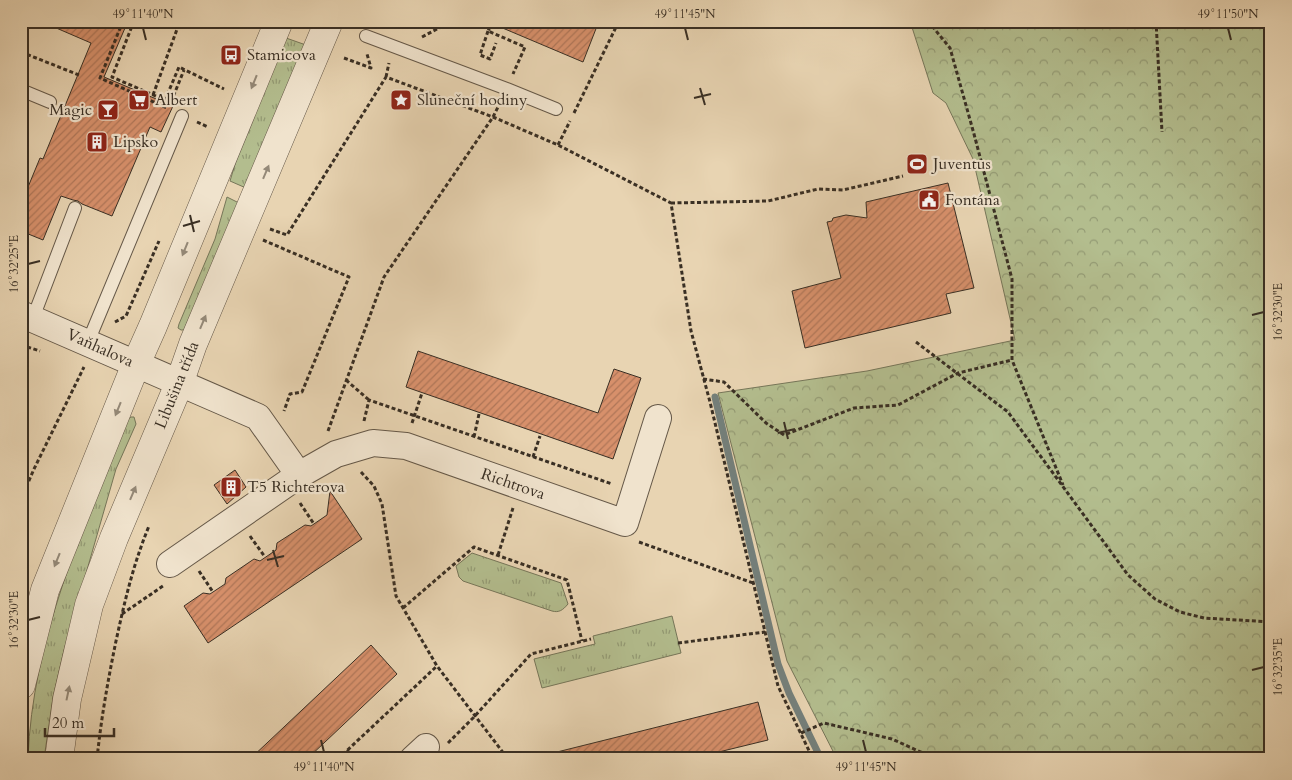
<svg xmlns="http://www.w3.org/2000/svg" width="1292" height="780" viewBox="0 0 1292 780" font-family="Cardo,serif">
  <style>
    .grass { fill: url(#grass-tufts); stroke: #767659 }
    .forest { fill: url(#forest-crowns); stroke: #767659 }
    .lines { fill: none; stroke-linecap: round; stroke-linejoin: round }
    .stream { stroke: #74807c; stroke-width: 7 }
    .building { fill: url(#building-hatch); stroke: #392f24 }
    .service-casing { stroke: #655848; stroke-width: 14 }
    .minor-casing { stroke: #655848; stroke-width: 28 }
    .tertiary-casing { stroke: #655848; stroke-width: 29 }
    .path { stroke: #392f24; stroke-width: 3; stroke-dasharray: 4 2.5; stroke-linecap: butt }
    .service { stroke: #f0e3cd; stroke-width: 12 }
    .minor { stroke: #f0e3cd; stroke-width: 26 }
    .tertiary { stroke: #f0e3cd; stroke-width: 28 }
    .oneway { fill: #948978 }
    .ticks { fill: none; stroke: #392f24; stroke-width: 2 }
    .labels { text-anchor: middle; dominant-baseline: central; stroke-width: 4.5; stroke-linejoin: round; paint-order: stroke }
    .poi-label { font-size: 16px; fill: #392f24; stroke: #f0e3cd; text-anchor: start }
    .street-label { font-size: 16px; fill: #392f24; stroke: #f0e3cd }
    .neatline { fill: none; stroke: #392f24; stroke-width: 2 }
    .ticks-label { font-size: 12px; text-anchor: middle; fill: #392f24 }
  </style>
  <defs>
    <pattern id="grass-tufts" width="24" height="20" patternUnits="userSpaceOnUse" patternTransform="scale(1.25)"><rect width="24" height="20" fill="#b3bd8e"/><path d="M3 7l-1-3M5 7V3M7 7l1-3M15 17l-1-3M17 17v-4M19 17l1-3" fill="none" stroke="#939a74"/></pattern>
    <pattern id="forest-crowns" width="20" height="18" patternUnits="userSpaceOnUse" patternTransform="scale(1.25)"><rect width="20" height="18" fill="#b3bd8e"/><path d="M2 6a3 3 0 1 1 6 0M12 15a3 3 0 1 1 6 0" fill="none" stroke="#939a74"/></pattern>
    <pattern id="building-hatch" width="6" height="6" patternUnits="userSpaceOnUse" patternTransform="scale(1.25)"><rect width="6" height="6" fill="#d7906b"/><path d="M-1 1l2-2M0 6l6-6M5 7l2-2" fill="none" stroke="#af7658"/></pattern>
  </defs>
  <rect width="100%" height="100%" fill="#e8d4b2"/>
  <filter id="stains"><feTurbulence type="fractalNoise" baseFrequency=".004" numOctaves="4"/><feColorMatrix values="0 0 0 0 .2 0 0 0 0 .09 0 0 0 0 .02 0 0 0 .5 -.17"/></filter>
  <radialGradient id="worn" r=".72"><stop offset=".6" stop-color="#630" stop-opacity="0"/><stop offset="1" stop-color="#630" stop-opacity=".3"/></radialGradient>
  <!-- grass -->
  <path class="grass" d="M286 38 306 45 246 188 230 181 236 161Z
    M227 197 239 203 184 330H181L178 328 179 324 215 239Z
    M131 417H134L136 424 116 469 64 650 53 697 44 759H28C32 640 83 527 128 419Z
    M472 553 561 583 568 604C563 610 559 613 552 611L463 581 459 577 456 566Z
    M672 616 681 653 542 688 534 659 595 644 593 636Z"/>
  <!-- forest -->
  <path class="forest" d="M910 21H1271V759H837L787 661 718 393 867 371 1015 340 973 159 946 103 933 93Z"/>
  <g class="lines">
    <!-- stream -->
    <path class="stream" d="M715 397 778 664 789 693 821 759"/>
  </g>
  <!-- building -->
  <path class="building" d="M40 21H128L104 77 173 106 161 132 150 127 112 216 82 204 78 201 73 200 61 196 43 240 21 231V204L40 158 43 159 91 43Z
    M486 21H599L583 62Z
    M948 183 974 288 946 294 951 313 805 348 792 291 841 278 827 222 832 221 833 218 846 215 867 218 866 202Z
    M418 351 598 413 614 369 641 378 613 459 406 387Z
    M235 470 246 487 227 504 214 485Z
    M330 491 362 539 208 643 184 606 203 593 210 594 225 584 226 578 254 559 260 561 276 550 277 543 305 525 311 526 327 515Z
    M371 645 397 674 307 759H250Z
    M758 702 768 740 690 759H558L557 752Z"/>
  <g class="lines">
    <!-- service casing -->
    <g class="service-casing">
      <path id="service" d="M366 36 507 89 556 109
        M21 90 50 102
        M33 318 75 208
        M88 342 182 116"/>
    </g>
    <!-- minor casing -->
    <g class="minor-casing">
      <path id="minor" d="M21 314 258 417 299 475
        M170 564 299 475 336 454 373 443 406 446 625 523 658 418
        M413 759 426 747"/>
    </g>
    <!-- tertiary casing -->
    <g class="tertiary-casing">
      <path id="tertiary" d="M21 685 45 590 136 364 153 326 279 21
        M59 759 67 699 89 605 114 538 179 384 193 344 329 21"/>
    </g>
    <!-- path -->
    <path class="path" d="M123 21 100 78 167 108
      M134 21 112 77 165 100 179 67 224 89
      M493 21 488 31 525 47 513 74
      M928 21 950 48 974 134 1012 279V360L1063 485
      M1156 21 1162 132
      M488 31 480 55 490 59 496 43
      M422 37 452 21
      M21 52 79 75
      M344 58 371 68 367 54
      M386 77 389 63
      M153 95 180 21
      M171 102 184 70
      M574 113 619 21
      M197 122 208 127
      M558 145 570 121
      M671 203 768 201 818 189 843 190 903 176
      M270 229 287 235 386 77 493 117 558 145 671 203 691 331 710 402 778 686 813 759
      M263 240 349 277 302 392 290 394 284 411
      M115 322 126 316 159 241
      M916 342 1008 412 1128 575 1155 599 1180 612 1204 618 1271 622
      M21 345 40 351
      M703 379 724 382 766 423 784 435 854 408 898 405 958 373 1012 360
      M346 380 369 400
      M364 421 369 400 612 484
      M412 423 422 393
      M328 431 384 277 493 117 499 105
      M474 437 479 414
      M533 457 540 436
      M361 472 374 486 382 504 396 596 437 666 508 759
      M21 499 34 469 84 367
      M300 503 314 524
      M250 536 265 557
      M639 542 753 583
      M498 555 513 508
      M199 571 213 592
      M403 608 474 547 567 580 582 641
      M122 614 163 586
      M678 643 765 632
      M801 733 824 723 892 739 936 759
      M448 743 474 717 531 654 591 639
      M347 750 354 759
      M97 759C101 719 108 680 116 641 125 600 133 565 149 526
      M338 759 437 666"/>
    <!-- service -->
    <use href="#service" class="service"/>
    <!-- minor -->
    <use href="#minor" class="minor"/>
    <!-- tertiary -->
    <use href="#tertiary" class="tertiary"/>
  </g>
  <!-- one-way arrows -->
  <defs><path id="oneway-solid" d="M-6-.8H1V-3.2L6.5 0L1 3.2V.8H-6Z" transform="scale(1.25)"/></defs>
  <g class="oneway">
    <use href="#oneway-solid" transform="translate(254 82) rotate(112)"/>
    <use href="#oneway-solid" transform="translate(266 172) rotate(-67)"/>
    <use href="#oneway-solid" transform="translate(185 249) rotate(112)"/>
    <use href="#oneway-solid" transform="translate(203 322) rotate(-67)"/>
    <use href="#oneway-solid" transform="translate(118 409) rotate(112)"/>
    <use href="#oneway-solid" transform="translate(133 493) rotate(-67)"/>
    <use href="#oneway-solid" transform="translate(57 560) rotate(112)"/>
    <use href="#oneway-solid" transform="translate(68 693) rotate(-78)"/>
  </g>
  <!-- ticks -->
  <path class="ticks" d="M143 28 146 40M685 28 688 40M1228 28 1231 40M700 88 705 105M694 98 711 94M190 215 194 232M183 226 200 221M28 264 40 261M1252 315 1264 312M784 422 788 439M778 433 795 429M273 550 278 567M267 560 284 556M28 620 40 617M1252 670 1264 667M321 740 324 752M863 740 866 752"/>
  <!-- icons -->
  <defs>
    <g id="bus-square" transform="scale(1.125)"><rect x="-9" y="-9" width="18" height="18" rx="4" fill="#8f2418" stroke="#f0e3cd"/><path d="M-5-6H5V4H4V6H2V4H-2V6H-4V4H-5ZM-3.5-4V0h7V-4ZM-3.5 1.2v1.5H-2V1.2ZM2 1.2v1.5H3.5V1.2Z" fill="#fff"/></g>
    <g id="supermarket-square" transform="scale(1.125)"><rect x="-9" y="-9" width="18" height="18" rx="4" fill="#8f2418" stroke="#f0e3cd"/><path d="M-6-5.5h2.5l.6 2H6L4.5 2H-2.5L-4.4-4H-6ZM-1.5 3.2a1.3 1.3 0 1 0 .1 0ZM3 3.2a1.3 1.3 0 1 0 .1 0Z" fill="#fff"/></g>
    <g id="sight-square" transform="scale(1.125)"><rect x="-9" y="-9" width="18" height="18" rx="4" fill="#8f2418" stroke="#f0e3cd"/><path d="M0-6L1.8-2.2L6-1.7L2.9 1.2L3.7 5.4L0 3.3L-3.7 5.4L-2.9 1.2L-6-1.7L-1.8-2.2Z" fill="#fff"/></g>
    <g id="bar-square" transform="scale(1.125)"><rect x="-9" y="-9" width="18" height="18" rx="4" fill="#8f2418" stroke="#f0e3cd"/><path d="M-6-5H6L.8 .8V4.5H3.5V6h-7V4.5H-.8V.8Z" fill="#fff"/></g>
    <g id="building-square" transform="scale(1.125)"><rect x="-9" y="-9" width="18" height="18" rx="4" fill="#8f2418" stroke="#f0e3cd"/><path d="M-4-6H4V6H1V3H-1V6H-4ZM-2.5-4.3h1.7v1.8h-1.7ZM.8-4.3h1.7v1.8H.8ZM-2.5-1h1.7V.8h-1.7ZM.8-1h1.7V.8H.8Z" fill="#fff"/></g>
    <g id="stadium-square" transform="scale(1.125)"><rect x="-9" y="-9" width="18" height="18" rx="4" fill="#8f2418" stroke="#f0e3cd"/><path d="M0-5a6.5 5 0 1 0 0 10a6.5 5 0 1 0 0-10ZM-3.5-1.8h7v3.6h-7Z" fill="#fff"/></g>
    <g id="civic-square" transform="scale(1.125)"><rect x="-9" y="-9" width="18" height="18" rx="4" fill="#8f2418" stroke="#f0e3cd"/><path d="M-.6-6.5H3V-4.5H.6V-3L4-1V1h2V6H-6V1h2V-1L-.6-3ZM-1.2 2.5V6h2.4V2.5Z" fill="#fff"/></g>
  </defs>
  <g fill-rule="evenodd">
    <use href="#bus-square" x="231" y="55"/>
    <use href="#supermarket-square" x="139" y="100"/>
    <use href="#sight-square" x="401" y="100"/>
    <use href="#bar-square" x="108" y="110"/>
    <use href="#building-square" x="97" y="142"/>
    <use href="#stadium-square" x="917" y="164"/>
    <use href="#civic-square" x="929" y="200"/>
    <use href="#building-square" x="231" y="487"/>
  </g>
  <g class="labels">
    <!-- poi labels -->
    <g class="poi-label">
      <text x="247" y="55">Stamicova</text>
      <text x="155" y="100">Albert</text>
      <text x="417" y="100">Sluneční hodiny</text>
      <text x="92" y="110" text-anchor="end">Magic</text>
      <text x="113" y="142">Lipsko</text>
      <text x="933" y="164">Juventus</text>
      <text x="945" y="200">Fontána</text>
      <text x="247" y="487">T5 Richterova</text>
    </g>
    <!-- street labels -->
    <g class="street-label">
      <text transform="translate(100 348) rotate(24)">Vaňhalova</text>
      <text transform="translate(177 385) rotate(-68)">Libušina třída</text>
      <text transform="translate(513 484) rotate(19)">Richtrova</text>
    </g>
  </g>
  <!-- margin -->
  <rect width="1292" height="780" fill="none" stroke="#e8d4b2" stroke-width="55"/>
  <!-- scale -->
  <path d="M45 728v8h69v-8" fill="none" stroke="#392f24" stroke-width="2.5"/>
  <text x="52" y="728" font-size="15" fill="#392f24" stroke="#f0e3cd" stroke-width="4" paint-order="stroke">20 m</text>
  <rect x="28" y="28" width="1236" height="724" class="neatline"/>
  <g class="ticks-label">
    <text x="143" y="18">49°11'40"N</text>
    <text x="685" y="18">49°11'45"N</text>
    <text x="1228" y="18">49°11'50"N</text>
    <text transform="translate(14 264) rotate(-90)" y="4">16°32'25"E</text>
    <text transform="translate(1278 312) rotate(-90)" y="4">16°32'30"E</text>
    <text transform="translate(14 620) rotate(-90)" y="4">16°32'30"E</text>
    <text transform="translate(1278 667) rotate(-90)" y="4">16°32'35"E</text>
    <text x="324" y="771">49°11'40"N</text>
    <text x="866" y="771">49°11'45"N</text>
  </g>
  <rect width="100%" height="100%" filter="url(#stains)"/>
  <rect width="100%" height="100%" fill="url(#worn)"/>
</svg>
